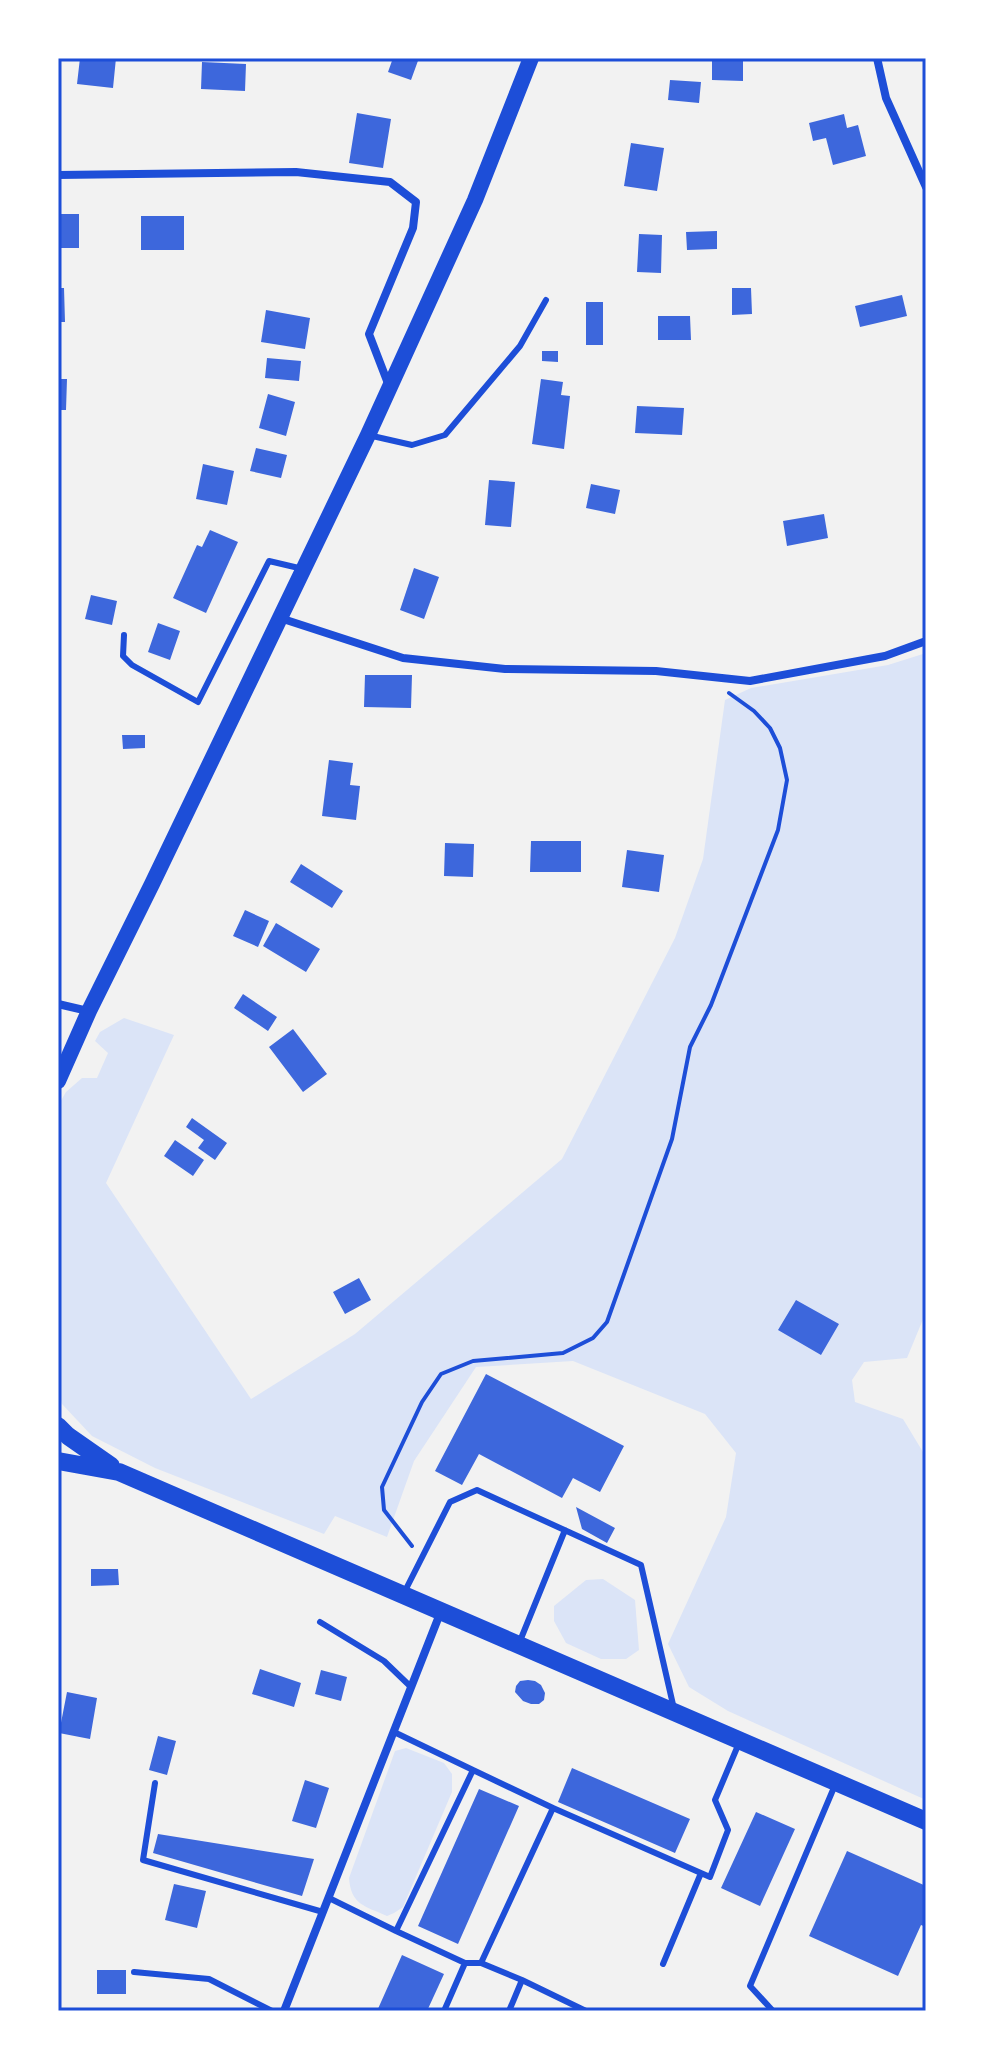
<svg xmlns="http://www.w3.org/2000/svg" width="984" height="2069" viewBox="0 0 984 2069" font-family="Ubuntu,sans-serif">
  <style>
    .green { fill: #dbe4f7 }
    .building { fill: #3d67dc }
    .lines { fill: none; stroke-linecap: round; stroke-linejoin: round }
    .path { stroke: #1d4ed8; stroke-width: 4 }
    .service { stroke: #1d4ed8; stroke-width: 6 }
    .minor { stroke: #1d4ed8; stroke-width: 8 }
    .secondary { stroke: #1d4ed8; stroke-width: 16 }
    .primary { stroke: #1d4ed8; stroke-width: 18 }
    .neatline { fill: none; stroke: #1d4ed8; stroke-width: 3 }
  </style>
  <rect width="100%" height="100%" fill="#f2f2f2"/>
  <!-- green -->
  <path class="green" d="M926 653V1312L907 1358 864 1362 852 1380 855 1402 903 1419 926 1457V1800L728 1711 689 1687 668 1644 726 1517 736 1453 705 1414 573 1361 476 1367 414 1461 387 1537 335 1516 324 1534 155 1468 92 1436 62 1404 58 1387V1106L66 1092 82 1078H97L108 1053 95 1041 100 1032 124 1018 174 1035 106 1183 251 1399 355 1334 562 1159 675 938 703 859 725 700 751 688 888 665Z
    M603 1579 635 1600 639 1650 626 1659H601L566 1643 554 1621V1606L586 1580Z
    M406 1748 444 1763 452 1774V1792L403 1907 394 1913 387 1916C365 1906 351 1905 349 1878L395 1751Z"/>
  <!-- building -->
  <path class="building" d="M80 58H116L113 88 77 84Z
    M393 58H419L411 80 388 72Z
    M712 58H743V81L712 80Z
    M202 62 246 64 245 91 201 89Z
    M670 80 701 82 699 103 668 100Z
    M357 113 391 119 383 168 349 163Z
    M844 114 847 128 858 125 866 156 833 165 826 138 813 141 809 123Z
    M631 143 664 148 657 191 624 186Z
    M58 214H79V248H58Z
    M141 216H184V250H141Z
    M717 231V249L687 250 686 232Z
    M639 234 662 235 661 273 637 272Z
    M58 288H64L65 322H58Z
    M732 288H751L752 314 732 315Z
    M902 295 907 316 860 327 855 306Z
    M586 302H603V345H586Z
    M266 310 310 318 305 349 261 342Z
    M658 316H690L691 340H658Z
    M542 351H558V362L542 361Z
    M267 358 301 361 299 381 265 378Z
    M58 379H67L66 410H58Z
    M541 379 563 382 561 395 570 396 564 449 532 444Z
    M268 394 295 402 286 436 259 428Z
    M637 406 684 408 682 435 635 433Z
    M256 448 287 455 281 478 250 471Z
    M203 464 234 471 227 505 196 499Z
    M489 480 515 482 511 527 485 525Z
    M591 484 620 490 615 514 586 508Z
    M824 514 828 538 787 546 783 521Z
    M210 530 238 542 206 613 173 598 197 545 202 547Z
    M414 568 439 577 424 619 400 610Z
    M91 595 117 601 112 625 85 619Z
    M158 623 180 631 170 660 148 652Z
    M365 675H412L411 708 364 707Z
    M122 735H145V748L123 749Z
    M329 760 353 763 350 785 360 786 356 820 322 816Z
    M531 841H581V872H530Z
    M445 843 474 844 473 877 444 876Z
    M627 850 664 855 659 892 622 887Z
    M301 864 343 891 332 908 290 882Z
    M245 910 269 921 258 947 233 936Z
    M276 923 320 949 306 972 263 946Z
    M243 994 277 1017 268 1031 234 1008Z
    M293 1029 327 1074 303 1092 269 1047Z
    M192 1118 227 1143 215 1160 198 1148 204 1140 186 1127Z
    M175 1140 204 1160 193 1176 164 1156Z
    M359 1278 371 1300 345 1314 333 1292Z
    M796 1300 839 1324 821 1355 778 1330Z
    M486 1374 624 1446 600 1492 573 1478 562 1498 479 1454 462 1485 435 1471Z
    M576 1507 615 1528 607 1543 582 1529Z
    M91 1569H118L119 1585 91 1586Z
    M260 1669 301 1683 294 1707 252 1694Z
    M321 1670 347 1677 341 1701 315 1694Z
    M528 1680 535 1681 541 1685 545 1693 544 1700 539 1704H531L523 1701 515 1692 516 1686 520 1681Z
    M67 1692 97 1698 90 1739 59 1733Z
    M158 1736 176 1741 167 1775 149 1770Z
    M572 1768 690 1819 675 1853 558 1802Z
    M305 1780 329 1788 316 1828 292 1821Z
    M479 1789 519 1806 458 1944 418 1926Z
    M756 1812 795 1829 760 1906 721 1888Z
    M158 1834 314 1859 302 1896 153 1853Z
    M847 1851 926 1886V1927L921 1925 898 1976 809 1936Z
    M174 1884 206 1891 197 1928 165 1920Z
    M402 1955 444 1974 427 2011H377Z
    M97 1970H126V1994H97Z"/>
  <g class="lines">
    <!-- path -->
    <path class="path" d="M412 1546 384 1510 382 1487 422 1402 441 1374 473 1361 563 1353 593 1338 607 1322 672 1139 690 1047 711 1005 778 830 787 780 780 748 770 728 754 711 729 693"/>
    <!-- service -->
    <path class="service" d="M368 435 412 445 445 435 520 346 546 300
      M124 635 123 656 132 665 198 702 269 561 303 569
      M405 1591 450 1502 477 1490 641 1565 674 1709
      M320 1622 384 1661 411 1687
      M520 1641 565 1530
      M155 1783 143 1860 323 1912
      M553 1808 710 1877 728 1830 715 1800 739 1743
      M329 1898 396 1931 473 1770 394 1732
      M396 1931 465 1963H481L553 1808 473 1770
      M481 1963 522 1980 586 2011
      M663 1964 701 1873
      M134 1972 209 1979 272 2011
      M444 2011 465 1963
      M509 2011 522 1980
      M773 2011 750 1986 835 1785"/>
    <!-- minor -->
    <path class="minor" d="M877 58 886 98 926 187
      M58 175 296 172 390 182 416 202 413 228 369 334 389 386
      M280 618 403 658 505 669 656 671 750 681 885 656 926 641
      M58 1004 88 1011
      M284 2011 441 1611"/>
    <!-- secondary -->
    <path class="secondary" d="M58 1081 89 1011 152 884 368 435 475 200 531 58"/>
    <!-- primary -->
    <path class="primary" d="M58 1426 68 1436 111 1466
      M58 1461 119 1472 926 1821"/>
  </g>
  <!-- border -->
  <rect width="984" height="2069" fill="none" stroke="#ffffff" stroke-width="120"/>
  <rect x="60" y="60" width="864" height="1949" class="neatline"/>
</svg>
